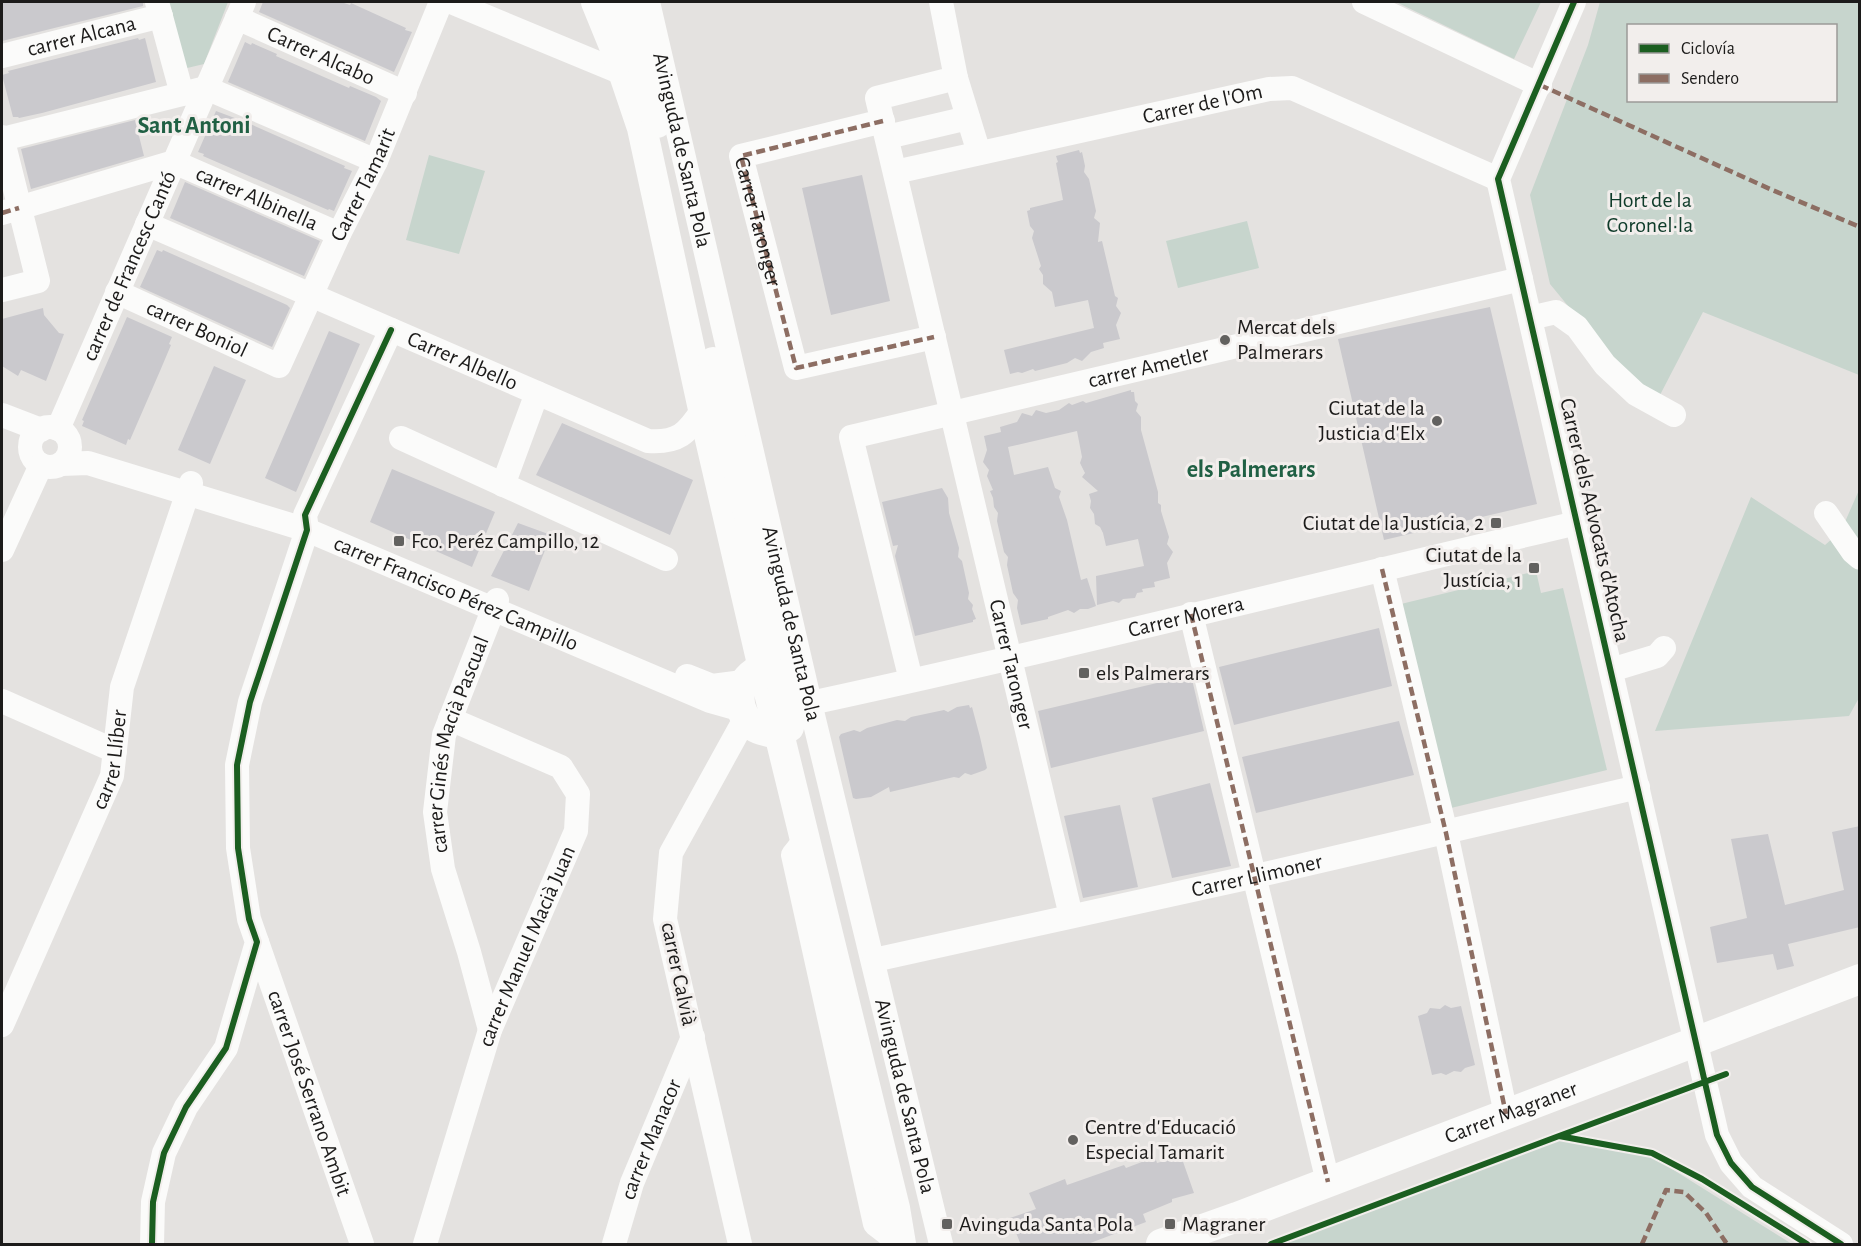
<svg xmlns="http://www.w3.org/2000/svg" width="1861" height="1246" viewBox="0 0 1861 1246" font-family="'Alegreya Sans',sans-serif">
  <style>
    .green { fill: #c7d5cd; fill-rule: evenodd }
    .building { fill: #cac9cd }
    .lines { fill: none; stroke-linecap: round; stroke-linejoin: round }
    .minor { stroke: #fbfbfa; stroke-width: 24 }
    .major { stroke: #fbfbfa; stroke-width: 30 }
    .quiet { stroke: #8d6e63; stroke-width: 4.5; stroke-dasharray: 9 4.5; stroke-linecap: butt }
    .cycleway-casing { stroke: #f2eeec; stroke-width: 10 }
    .cycleway { stroke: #1b5e20; stroke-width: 6 }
    .poi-dot { fill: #62615f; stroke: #f2eeec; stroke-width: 2 }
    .labels { text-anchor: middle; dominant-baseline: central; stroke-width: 6; stroke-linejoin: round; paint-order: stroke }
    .street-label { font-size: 22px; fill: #1c1b1a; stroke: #f2eeec }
    .park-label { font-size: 22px; fill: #0e3b29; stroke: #f2eeec }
    .poi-label { font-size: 22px; fill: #1c1b1a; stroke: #f2eeec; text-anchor: start }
    .neighbourhood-label { font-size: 24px; font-weight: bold; fill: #206044; stroke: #f2eeec }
  </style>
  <rect width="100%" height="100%" fill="#e4e2e0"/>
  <!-- green -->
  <path class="green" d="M164 2H228L204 64 183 69Z
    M1396 2H1541L1514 59Z
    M1600 2H1859V375L1703 312 1660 395 1642 396 1550 284 1530 195 1588 45ZM1628 26H1836V100H1628Z
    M429 155 485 171 459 254 406 240Z
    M1247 221 1259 268 1178 288 1166 241Z
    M1859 490 1860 696 1849 716 1655 731 1751 497 1825 545 1841 531Z
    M1536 571 1541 593 1563 588 1607 770 1451 808 1401 604Z
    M1559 1136 1652 1153 1666 1160 1664 1164 1792 1244H1271Z"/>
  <!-- building -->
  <path class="building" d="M2 2H143V6L2 41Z
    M263 2H341L350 5 351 3 406 28 405 30 412 32 394 72 259 12Z
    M138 38 139 40 145 38 156 82 42 113 19 118 18 117H13L2 75 9 73 8 71Z
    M245 42 251 45 252 43 277 54 276 56 349 88 350 86 376 97 381 101 365 141 228 82Z
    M216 111 248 123 345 166 344 168 352 171 334 211 329 209 328 210 203 156 204 154 198 152Z
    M135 120 144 156 31 189 21 149Z
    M1079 150 1080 153 1082 152 1085 166 1084 172 1089 179 1096 211 1094 218 1100 223 1098 242 1102 241 1115 296 1118 298 1116 306 1121 313 1116 325 1120 339 1103 343 1104 348 1091 352 1082 361 1075 358 1067 363 1035 371 1033 369 1022 373 1018 372 1010 374 1004 350 1094 328 1088 300 1055 307 1052 292 1043 284V275L1039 269 1041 266 1032 238 1034 231 1030 226 1027 211 1030 210V208L1063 200 1056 163 1058 162 1056 156Z
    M862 175 890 301 831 315 802 188Z
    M185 182 320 241 304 276 170 218Z
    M157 250 162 252 163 250 287 305 290 308 272 347 140 287Z
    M1490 307 1537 504 1384 540 1338 339Z
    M43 308 44 315 59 333 64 334 46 381 21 370 18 376 2 366V319Z
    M127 317 172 337 169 344 171 345 160 371 130 440 128 439 126 445 82 426 84 421 82 420Z
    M329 331 360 344 296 492 265 478Z
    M214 366 246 380 210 464 178 450Z
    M1131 390V392H1134L1135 401 1138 404 1136 411 1141 417V430L1158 492V503L1161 505V511L1169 537 1167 544 1173 552 1167 563 1170 578 1154 582 1155 587 1142 589 1143 592 1137 593 1135 598 1123 599 1119 603 1113 601 1097 605 1096 576 1144 566 1138 539 1106 546 1103 533 1100 527 1095 524 1094 514 1090 508 1091 501 1089 494 1098 491 1082 477 1085 473 1080 463 1082 457 1077 431 1008 447 1014 475 1048 467 1055 488 1061 491 1059 497 1067 520 1081 580 1087 578 1096 606 1088 609H1080L1074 613 1068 610 1048 617V619L1021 625 1017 608 1018 600 1013 593 1007 565 1008 557 1004 552 997 521 998 513 994 507 993 498 990 491 993 490 987 476 989 470 983 462 987 450 984 436 1001 432 1000 427 1017 422 1022 413 1032 416 1036 410 1046 413 1059 410 1069 403 1072 405 1083 401 1086 403Z
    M562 423 693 480 670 535 536 475Z
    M392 469 495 512 472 567 370 522Z
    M942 488 948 498 949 513 959 548 958 557 962 561 969 593 968 599 973 605 972 609 976 619 973 620V622L915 636 895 556 898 545 893 546 882 502Z
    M518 523 551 535 529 591 491 576Z
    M1379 628 1392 686 1234 725 1219 667Z
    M1191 675 1204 731 1051 768 1038 711Z
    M969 705 970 708 972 707 980 737 987 768 985 770 971 775 965 773 959 778 954 777 890 792 889 787 871 797 856 799 853 798 839 737 841 734 854 730 860 732 867 728 897 720 905 721 911 717 944 710 948 712 957 707Z
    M1399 721 1414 775 1256 813 1242 757Z
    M1210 783 1231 866 1172 878 1152 798Z
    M1120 805 1138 887 1083 898 1064 816Z
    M1860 826V927L1788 944 1794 966 1777 970 1773 954 1717 963 1710 927 1747 918 1731 839 1768 834 1785 905 1844 890 1832 832Z
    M1445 1005 1451 1008 1461 1006 1475 1065 1465 1068 1461 1072 1454 1071 1446 1075 1441 1073 1432 1075 1418 1016 1427 1013 1430 1008 1440 1009Z
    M1181 1156 1194 1193 1172 1199V1202L1143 1214 1146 1222 1085 1245H1021L1010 1218 1036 1209 1029 1193 1065 1179 1067 1185 1124 1165 1126 1168 1155 1157 1157 1163Z"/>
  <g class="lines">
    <!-- minor -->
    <g class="minor">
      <path d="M157 2 182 94"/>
      <path d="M451 2 622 73"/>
      <path id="s1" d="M648 2 810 703 941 1244"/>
      <path id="s2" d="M941 2 956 78 877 98 1071 916"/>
      <path d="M1364 2 1540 85"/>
      <path d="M1574 2 1498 179 1717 1135 1731 1163 1752 1187 1841 1244"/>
      <path id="s3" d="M237 18 405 93"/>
      <path id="s4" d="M2 56 161 16"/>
      <path d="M956 78 979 153"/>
      <path d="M883 121 741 156 796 368 934 337"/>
      <path d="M2 137 38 281 2 290"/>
      <path d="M887 137 968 118"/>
      <path d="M2 139 206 88 376 161"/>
      <path id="s5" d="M895 172 1269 89 1292 88 1498 179"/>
      <path id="s6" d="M2 213 174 162 339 234"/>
      <path id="s7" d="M147 224 648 441C678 443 687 434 703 409"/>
      <path id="s8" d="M117 292 279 366 339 234 376 161 441 2"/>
      <path d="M1530 318 1556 312 1577 327 1605 365 1636 394 1674 415"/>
      <path d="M2 415 41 430"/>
      <circle cx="50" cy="447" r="20"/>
      <path id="s9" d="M58 429 244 2"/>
      <path d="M401 438 666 559"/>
      <path id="s10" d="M61 464 88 463 307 530 710 701 742 710"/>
      <path d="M503 485 537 393"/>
      <path d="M1826 513 1853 552 1860 558"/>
      <path d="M2 550 41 465"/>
      <path d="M1382 569 1446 833 1506 1114"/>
      <path d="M1191 614 1328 1182"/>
      <path d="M1611 670 1657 656 1664 648"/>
      <path d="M687 676 712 686 743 682"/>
      <path id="s11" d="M911 680 851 437 1521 279"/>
      <path d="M2 701 115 751"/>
      <path id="s12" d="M797 706C1058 650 1317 584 1577 523"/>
      <path d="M805 840 793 855 875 1224 901 1244"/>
      <path id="s13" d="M257 942 362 1244"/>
      <path id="s14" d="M874 960 1256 876 1638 787"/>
      <path id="s15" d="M2 1025 112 776 122 687 191 483"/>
      <path id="s16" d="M490 1030 469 952 443 869 435 812 444 735 497 600"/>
      <path d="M152 1244 153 1202 164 1153 186 1107 226 1048 257 942 249 919 238 848 237 765 250 702 307 530 305 515 391 330"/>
      <path id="s17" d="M425 1244 490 1030 576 831 578 794 561 767 450 719"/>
      <path id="s18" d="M614 1244 632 1183 693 1037"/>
      <path d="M740 1244 665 919 671 853 746 717"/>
    </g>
    <!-- major -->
    <g class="major">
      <path d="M596 2 616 51 642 128 703 409 763 668 895 1208 901 1244"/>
      <path d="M627 2 657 123"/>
      <path d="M713 362 793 704"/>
      <path d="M763 668C781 673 786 691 794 707L789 727 779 734C770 732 759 731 752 725 731 705 738 678 763 668Z"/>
      <path id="s19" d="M1161 1244 1237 1217 1860 979"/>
    </g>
    <!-- quiet -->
    <g class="quiet">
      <path d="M1540 85 1770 189 1860 227"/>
      <path id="s20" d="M883 121 741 156 796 368 934 337"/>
      <path d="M2 213 19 208"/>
      <path d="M1382 569 1446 833 1506 1114"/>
      <path d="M1191 614 1328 1182"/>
      <path d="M1642 1244 1666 1190 1684 1192 1706 1213 1727 1244"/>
    </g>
    <!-- cycleway casing -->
    <g class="cycleway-casing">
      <path id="cycleway" d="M1574 2 1498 179 1717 1135 1731 1163 1752 1187 1841 1244
        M1726 1074 1559 1136 1652 1153 1702 1179 1807 1244
        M152 1244 153 1202 164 1153 186 1107 226 1048 257 942 249 919 238 848 237 765 250 702 307 530 305 515 391 330
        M1271 1244 1559 1136"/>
    </g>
    <!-- cycleway -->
    <use href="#cycleway" class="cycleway"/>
  </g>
  <!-- markers -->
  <g class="poi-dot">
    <circle cx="1225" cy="340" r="6"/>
    <circle cx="1437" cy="421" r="6"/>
    <rect x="1490" y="517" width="12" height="12" rx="3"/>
    <rect x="393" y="535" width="12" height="12" rx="3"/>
    <rect x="1528" y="562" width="12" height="12" rx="3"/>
    <rect x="1078" y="667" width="12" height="12" rx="3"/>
    <circle cx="1073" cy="1140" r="6"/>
    <rect x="941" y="1218" width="12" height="12" rx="3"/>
    <rect x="1164" y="1218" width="12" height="12" rx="3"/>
  </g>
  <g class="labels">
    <!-- street labels -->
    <g class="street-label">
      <text stroke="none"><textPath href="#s4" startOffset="82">carrer Alcana</textPath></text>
      <text stroke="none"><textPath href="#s3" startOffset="92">Carrer Alcabo</textPath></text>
      <text stroke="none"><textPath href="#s5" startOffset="315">Carrer de l'Om</textPath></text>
      <text stroke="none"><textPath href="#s1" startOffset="152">Avinguda de Santa Pola</textPath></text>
      <text stroke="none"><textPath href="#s8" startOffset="378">Carrer Tamarit</textPath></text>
      <text stroke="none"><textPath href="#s6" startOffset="270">carrer Albinella</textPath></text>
      <text stroke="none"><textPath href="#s20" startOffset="214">Carrer Taronger</textPath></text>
      <text stroke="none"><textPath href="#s9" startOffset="178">carrer de Francesc Cantó</textPath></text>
      <text stroke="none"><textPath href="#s8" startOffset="88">carrer Boniol</textPath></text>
      <text stroke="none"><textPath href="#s7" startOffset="344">Carrer Albello</textPath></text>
      <text stroke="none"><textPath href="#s11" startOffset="556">carrer Ametler</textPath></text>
      <text transform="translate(1595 520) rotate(77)">Carrer dels Advocats d'Atocha</text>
      <text stroke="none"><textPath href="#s10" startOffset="418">carrer Francisco Pérez Campillo</textPath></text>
      <text stroke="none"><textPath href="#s12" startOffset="399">Carrer Morera</textPath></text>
      <text stroke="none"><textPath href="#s1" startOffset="638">Avinguda de Santa Pola</textPath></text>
      <text stroke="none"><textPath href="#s2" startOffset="741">Carrer Taronger</textPath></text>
      <text stroke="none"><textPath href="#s16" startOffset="296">carrer Ginés Macià Pascual</textPath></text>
      <text stroke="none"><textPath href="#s15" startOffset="288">carrer Llíber</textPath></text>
      <text stroke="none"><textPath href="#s14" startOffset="392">Carrer Llimoner</textPath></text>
      <text stroke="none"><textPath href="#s17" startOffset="315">carrer Manuel Macià Juan</textPath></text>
      <text transform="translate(679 974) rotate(78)">carrer Calvià</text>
      <text stroke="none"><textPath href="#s13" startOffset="160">carrer José Serrano Ambit</textPath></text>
      <text stroke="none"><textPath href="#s1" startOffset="1124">Avinguda de Santa Pola</textPath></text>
      <text stroke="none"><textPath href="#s19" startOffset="374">Carrer Magraner</textPath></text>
      <text stroke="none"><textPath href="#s18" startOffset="111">carrer Manacor</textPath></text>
    </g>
    <!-- park labels -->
    <g class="park-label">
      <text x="1650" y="200">Hort de la<tspan x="1650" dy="25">Coronel·la</tspan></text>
    </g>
    <!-- poi labels -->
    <g class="poi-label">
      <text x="1237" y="327">Mercat dels<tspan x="1237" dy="25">Palmerars</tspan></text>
      <text x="1425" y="408" text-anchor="end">Ciutat de la<tspan x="1425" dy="25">Justicia d'Elx</tspan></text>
      <text x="1484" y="523" text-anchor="end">Ciutat de la Justícia, 2</text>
      <text x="411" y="541">Fco. Peréz Campillo, 12</text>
      <text x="1522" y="555" text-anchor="end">Ciutat de la<tspan x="1522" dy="25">Justícia, 1</tspan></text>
      <text x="1096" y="673">els Palmerars</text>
      <text x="1085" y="1127">Centre d'Educació<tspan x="1085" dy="25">Especial Tamarit</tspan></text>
      <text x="959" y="1224">Avinguda Santa Pola</text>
      <text x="1182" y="1224">Magraner</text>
    </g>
    <!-- neighbourhood labels -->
    <g class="neighbourhood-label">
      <text x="194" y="126">Sant Antoni</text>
      <text x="1251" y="470">els Palmerars</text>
    </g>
  </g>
  <!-- border -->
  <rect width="1861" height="1246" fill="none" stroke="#1c1b1a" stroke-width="6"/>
  <!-- legend -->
  <rect x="1627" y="24" width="210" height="78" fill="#f2eeec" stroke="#9c9a98" stroke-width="1.5"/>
  <rect x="1639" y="44" width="30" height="9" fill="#1b5e20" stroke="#9c9a98" stroke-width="1.5"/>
  <text x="1681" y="54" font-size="18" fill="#1c1b1a">Ciclovía</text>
  <rect x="1639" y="74" width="30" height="9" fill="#8d6e63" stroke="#9c9a98" stroke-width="1.5"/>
  <text x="1681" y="84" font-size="18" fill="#1c1b1a">Sendero</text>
</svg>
